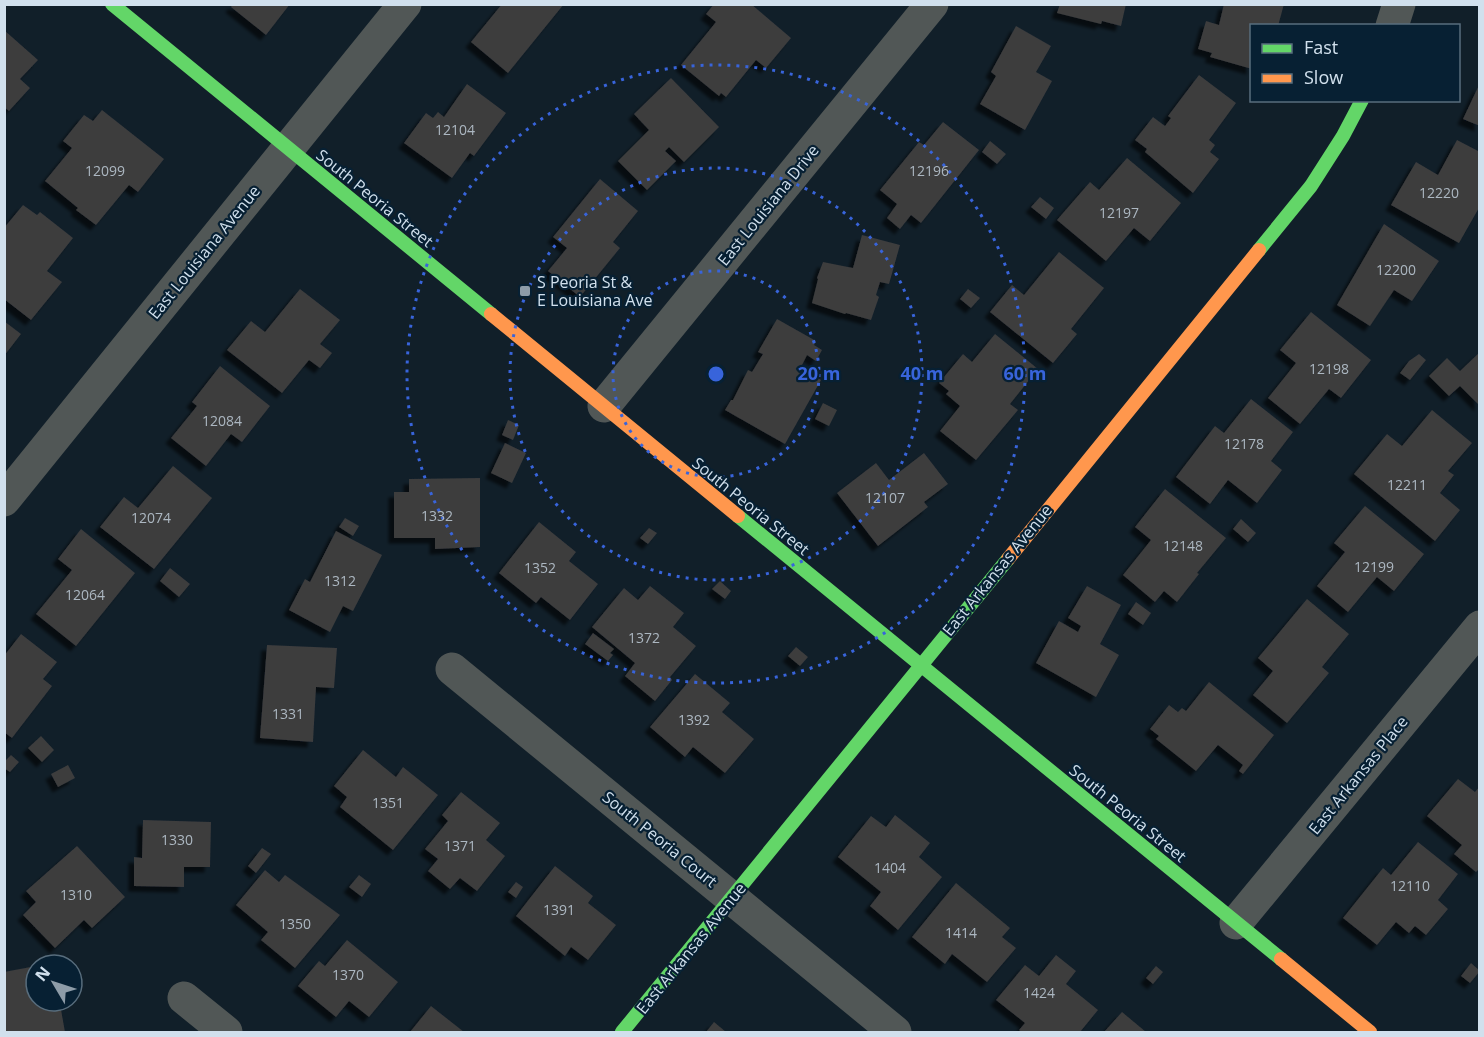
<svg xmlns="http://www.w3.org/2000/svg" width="1484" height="1037" viewBox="0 0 1484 1037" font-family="'Open Sans',sans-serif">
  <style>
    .building { fill: #3c3c3e; filter: url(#shadow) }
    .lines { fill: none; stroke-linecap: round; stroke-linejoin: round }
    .street { stroke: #515756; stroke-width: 33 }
    .fast { stroke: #63d668; stroke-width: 14 }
    .slow { stroke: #ff974d; stroke-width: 14 }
    .ring { fill: none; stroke: #3864db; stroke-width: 3; stroke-dasharray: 3 6 }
    .poi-dot { fill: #8e9ca8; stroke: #072033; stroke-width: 2 }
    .labels { text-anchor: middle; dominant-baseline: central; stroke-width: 4.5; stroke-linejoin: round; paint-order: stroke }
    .number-label { font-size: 14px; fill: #acb7c1 }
    .street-label { font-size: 16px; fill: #d1e0ed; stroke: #072033 }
    .poi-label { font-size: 16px; fill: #d1e0ed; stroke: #072033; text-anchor: start }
    .centre { fill: #3864db; stroke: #072033; stroke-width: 3 }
    .ring-label { font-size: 18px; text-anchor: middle; font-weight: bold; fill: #3864db; stroke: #072033; stroke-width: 4.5; stroke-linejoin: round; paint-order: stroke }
  </style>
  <defs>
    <filter id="shadow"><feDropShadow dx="-5.5" dy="5.5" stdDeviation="1.5" flood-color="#0009"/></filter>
  </defs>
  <rect width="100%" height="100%" fill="#111f29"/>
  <!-- building -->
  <path class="building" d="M233 4H290L266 35 231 7Z
    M502 4H564L508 73 471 42Z
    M714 4H751L791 38 766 68 756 60 726 97 721 93 719 96 681 65 716 22 706 14Z
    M1060 4H1126L1121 26 1102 21 1101 24 1057 13Z
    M1224 4H1284L1278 26H1252V69L1210 57 1212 53 1198 49 1206 21 1219 25Z
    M1016 26 1051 46 1036 72 1052 81 1025 130 980 104 996 76 991 72Z
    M4 30 38 60 20 79 30 88 9 111 4 107Z
    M1199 75 1236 103 1209 140 1215 145 1210 152 1219 159 1193 193 1145 152 1147 149 1135 140 1153 117 1165 126 1171 118 1168 116Z
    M671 78 719 127 684 162 669 147 665 151 676 161 647 190 618 161 649 130 634 114Z
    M1480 83V126L1463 119Z
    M467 84 506 113 474 156 470 153 452 178 404 143 426 113 433 118 438 112 444 117Z
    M102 110 164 159 138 192 129 185 96 225 76 210 78 208 45 181 72 148 63 141 84 115 93 121Z
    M943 122 979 150 921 223 911 215 900 229 887 218 897 204 880 190 919 142 924 145Z
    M1457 140 1480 152V206L1459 243 1391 205 1416 162 1438 175Z
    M990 141 1006 154 997 164 982 152Z
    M1127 158 1181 203 1150 241 1134 228 1106 261 1057 220 1090 182 1099 190Z
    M600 179 638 211 613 242 620 248 580 297 548 271 567 248 553 237Z
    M1040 197 1054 208 1046 219 1031 207Z
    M23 205 37 215 40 212 73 238 47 271 62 282 31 320 4 299V228Z
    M1384 224 1439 261 1412 301 1394 290 1370 326 1337 305Z
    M862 235 900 245 889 284 880 282 876 295 879 297 871 320 846 313 845 314 812 303 818 279 817 278 823 262 853 268Z
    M1059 252 1104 288 1071 329 1077 334 1053 363 990 312 1012 285 1024 295Z
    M300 289 340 320 320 344 332 353 320 368 309 360 282 393 227 350 251 321 265 332Z
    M968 289 980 298 971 308 960 299Z
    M1311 312 1371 360 1341 398 1329 389 1300 424 1268 398 1296 363 1280 350Z
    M777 319 816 341 814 345 822 350 816 361 807 355 801 367 821 380 785 444 725 410 731 400H733L748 370 752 372 763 354 758 352Z
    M4 321 21 334 4 356Z
    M995 334 1038 369 1010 404 1018 410 976 460 940 431 960 406 946 394 949 391 939 383 963 354 972 362Z
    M1480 352V406L1460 386 1449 396 1429 376 1447 358 1460 371Z
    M1419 354 1426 360 1410 380 1400 373 1409 361Z
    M220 366 270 406 242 442 231 434 206 466 171 438 197 406 192 402Z
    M1251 399 1293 432 1271 461 1282 470 1257 503 1228 480 1210 504 1176 477 1215 426 1224 433Z
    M823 403 837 410 829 426 815 419Z
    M1432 410 1472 443 1448 471 1454 475 1440 493 1460 510 1435 541 1354 474 1387 434 1402 446Z
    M508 420 519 425 513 440 502 435Z
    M505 443 526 453 512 483 491 473Z
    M924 453 948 484 924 502 928 507 878 546 837 493 876 463 889 480Z
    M173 466 212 498 154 569 100 527 124 497 138 508Z
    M480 478V547L435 549V538H394V492H409V479Z
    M1165 489 1226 538 1197 573 1199 574 1177 602 1164 591 1155 602 1123 575 1151 540 1135 527Z
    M1365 506 1424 554 1394 591 1377 577 1348 612 1317 586 1345 552 1334 543Z
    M345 518 359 526 353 536 339 527Z
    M1241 519 1256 533 1248 542 1233 529Z
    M539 522 576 552 569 561 598 584 570 620 541 597 536 603 499 573Z
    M649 528 657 533 648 544 640 538Z
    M81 529 135 573 76 646 36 614 72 570 58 559Z
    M336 531 382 555 353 611 343 606 330 632 289 610 305 579 310 582Z
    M170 568 190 584 179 597 160 581Z
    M720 581 731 591 725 599 712 589Z
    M650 586 684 613 673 627 696 646 670 677 672 680 655 701 625 676 635 663 592 627 624 588 638 600Z
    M1087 586 1121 605 1100 644 1119 655 1096 697 1036 663 1059 621 1078 632 1081 626 1068 618Z
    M1307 599 1349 634 1322 667 1329 673 1287 723 1253 695 1273 671 1258 658Z
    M1136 602 1151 613 1143 625 1128 614Z
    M593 633 614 649 610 653 613 655 608 661 585 644Z
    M21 634 57 662 43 679 52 686 12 738 4 732V656Z
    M267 645 337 648 334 688 316 687 313 742 260 738Z
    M796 647 808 657 800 666 788 656Z
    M695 674 730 703 722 712 754 739 725 773 693 747 685 757 650 727Z
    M1209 682 1274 735 1243 774 1239 771 1243 765 1218 745 1196 771 1156 739 1159 736 1150 729 1169 705 1178 712 1182 708 1186 711Z
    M41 736 54 750 42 762 28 748Z
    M363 750 396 777 403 767 438 795 393 850 340 807 347 797 334 786Z
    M11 755 19 762 10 772 4 768V762Z
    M68 765 75 778 58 787 51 774Z
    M1458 779 1475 792 1480 786V868L1476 872 1454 854 1462 845 1427 816Z
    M461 792 500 823 486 840 505 856 477 891 460 878 450 889 428 871 438 859 425 849 448 821 442 815Z
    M895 815 930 843 919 857 942 877 898 930 870 906 881 892 838 857 871 816 886 827Z
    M143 820 211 822 210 867H184V887L134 886V857L142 858Z
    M1418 842 1458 874 1438 900 1448 909 1426 935 1415 926 1409 933 1396 922 1377 945 1343 918 1383 868 1391 875Z
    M77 846 125 897 92 928 84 920 55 948 23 915 36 902 26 891Z
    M262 848 271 854 256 873 248 866Z
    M555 866 593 896 588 903 616 925 588 960 571 947 565 956 516 916Z
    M265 870 279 882 285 875 340 915 295 968 261 940 268 932 236 905Z
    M359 875 371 884 362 897 349 887Z
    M516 882 523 887 516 898 508 892Z
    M956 883 1010 928 1002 937 1016 948 987 982 952 954 945 964 912 937Z
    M347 940 398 982 369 1017 349 1001 336 1017 298 986 319 961 325 966Z
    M1056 955 1076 971 1066 984 1098 1010 1080 1032H1022L1019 1030 1025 1023 996 1000 1025 965 1039 976Z
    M1471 963 1480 971 1470 983 1461 976Z
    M36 966V1001H48L49 1006 60 1004 65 1032H4V972Z
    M1156 966 1163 972 1153 984 1146 978Z
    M431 1006 464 1032H410Z
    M1122 1012 1146 1032H1104Z
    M714 1022 726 1032H706Z"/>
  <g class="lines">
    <!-- street -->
    <path class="street" d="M1392 26 1399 4
      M604 406 932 4
      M4 500 405 4
      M452 669 895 1032
      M1236 923 1480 627
      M184 998 226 1032"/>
    <!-- fast -->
    <path class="fast" d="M112 4 491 314
      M1259 250 1311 186 1343 136 1362 100
      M738 516 1281 959
      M622 1032 1008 559"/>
    <!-- slow -->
    <path class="slow" d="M491 314 738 516
      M1008 559 1259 250
      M1281 959 1370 1032"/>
  </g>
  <!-- distance rings -->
  <g class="ring">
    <circle cx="716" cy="374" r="103"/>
    <circle cx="716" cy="374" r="206"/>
    <circle cx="716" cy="374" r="309"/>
  </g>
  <!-- markers -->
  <rect class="poi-dot" x="519" y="285" width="12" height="12" rx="3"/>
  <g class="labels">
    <!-- number labels -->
    <g class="number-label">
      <text x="455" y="129">12104</text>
      <text x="105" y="170">12099</text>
      <text x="929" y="170">12196</text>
      <text x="1439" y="192">12220</text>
      <text x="1119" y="212">12197</text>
      <text x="1396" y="269">12200</text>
      <text x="1329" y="368">12198</text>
      <text x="222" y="420">12084</text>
      <text x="1244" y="443">12178</text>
      <text x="1407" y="484">12211</text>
      <text x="885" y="497">12107</text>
      <text x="437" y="515">1332</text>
      <text x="151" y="517">12074</text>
      <text x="1183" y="545">12148</text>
      <text x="1374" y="566">12199</text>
      <text x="540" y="567">1352</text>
      <text x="340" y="580">1312</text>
      <text x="85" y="594">12064</text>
      <text x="644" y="637">1372</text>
      <text x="288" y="713">1331</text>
      <text x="694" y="719">1392</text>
      <text x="388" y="802">1351</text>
      <text x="177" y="839">1330</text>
      <text x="460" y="845">1371</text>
      <text x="890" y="867">1404</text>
      <text x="1410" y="885">12110</text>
      <text x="76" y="894">1310</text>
      <text x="559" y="909">1391</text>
      <text x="295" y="923">1350</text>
      <text x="961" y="932">1414</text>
      <text x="348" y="974">1370</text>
      <text x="1039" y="992">1424</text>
    </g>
    <!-- street labels -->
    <g class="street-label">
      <text transform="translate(375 198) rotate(39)">South Peoria Street</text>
      <text transform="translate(768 205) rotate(-51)">East Louisiana Drive</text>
      <text transform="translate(204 252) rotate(-51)">East Louisiana Avenue</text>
      <text transform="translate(751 506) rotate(39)">South Peoria Street</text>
      <text transform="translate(997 570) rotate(-51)">East Arkansas Avenue</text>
      <text transform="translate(1358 775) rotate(-51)">East Arkansas Place</text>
      <text transform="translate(1128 813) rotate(39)">South Peoria Street</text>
      <text transform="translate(660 839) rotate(39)">South Peoria Court</text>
      <text transform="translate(691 948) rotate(-51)">East Arkansas Avenue</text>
    </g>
    <!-- poi labels -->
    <g class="poi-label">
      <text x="537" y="282">S Peoria St &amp;<tspan x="537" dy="18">E Louisiana Ave</tspan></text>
    </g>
  </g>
  <circle cx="716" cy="374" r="9" class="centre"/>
  <g class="ring-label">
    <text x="819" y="380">20 m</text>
    <text x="922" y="380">40 m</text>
    <text x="1025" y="380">60 m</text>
  </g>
  <!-- border -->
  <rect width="1484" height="1037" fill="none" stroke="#d1e0ed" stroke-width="12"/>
  <!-- legend -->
  <rect x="1250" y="24" width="210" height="78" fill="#072033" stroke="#586d7d" stroke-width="1.5"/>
  <rect x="1262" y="44" width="30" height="9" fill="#63d668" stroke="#586d7d" stroke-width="1.5"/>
  <text x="1304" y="54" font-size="18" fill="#d1e0ed">Fast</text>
  <rect x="1262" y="74" width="30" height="9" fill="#ff974d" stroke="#586d7d" stroke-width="1.5"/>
  <text x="1304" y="84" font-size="18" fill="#d1e0ed">Slow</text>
  <!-- north arrow -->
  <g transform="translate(54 983) rotate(309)"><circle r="28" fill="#072033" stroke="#586d7d" stroke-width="1.5"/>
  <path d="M0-4.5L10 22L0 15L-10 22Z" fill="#8e9ca8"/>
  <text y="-9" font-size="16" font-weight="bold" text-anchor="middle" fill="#d1e0ed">N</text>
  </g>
</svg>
